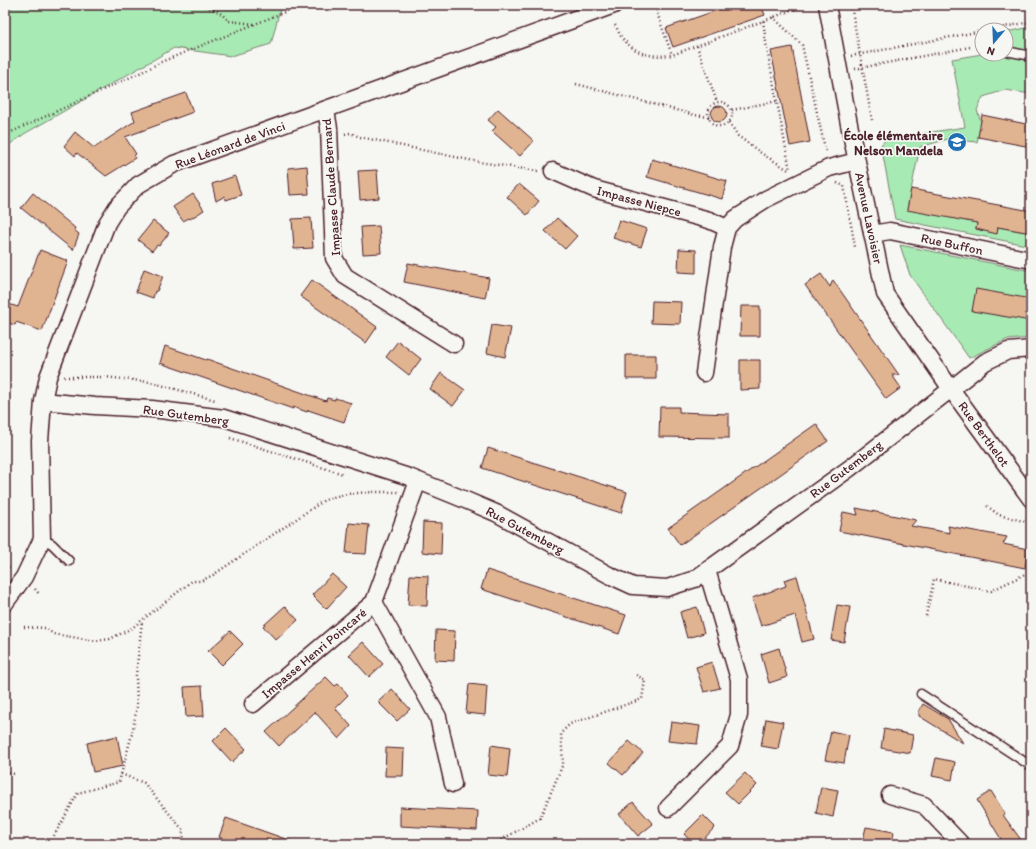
<svg xmlns="http://www.w3.org/2000/svg" width="1036" height="849" viewBox="0 0 1036 849" font-family="Itim,sans-serif">
  <style>
    .green { fill: #a8eab4; stroke: #798470 }
    .building { fill: #e1b491; stroke: #4a1f2b }
    .lines { fill: none; stroke-linecap: round; stroke-linejoin: round }
    .service-casing { stroke: #4a1f2b; stroke-width: 11 }
    .minor-casing { stroke: #4a1f2b; stroke-width: 19 }
    .path { stroke: #4a1f2b; stroke-width: 2.5; stroke-dasharray: 1 3; stroke-linecap: butt }
    .service { stroke: #f6f6f2; stroke-width: 8 }
    .minor { stroke: #f6f6f2; stroke-width: 16 }
    .labels { text-anchor: middle; dominant-baseline: central; stroke-width: 3.5; stroke-linejoin: round; paint-order: stroke }
    .poi-label { font-size: 13px; font-weight: bold; fill: #4a1f2b; stroke: #f6f6f2; text-anchor: end }
    .street-label { font-size: 13px; fill: #4a1f2b; stroke: #f6f6f2 }
  </style>
  <rect width="100%" height="100%" fill="#f6f6f2"/>
  <filter id="ink" filterUnits="userSpaceOnUse"><feTurbulence type="fractalNoise" baseFrequency=".025" numOctaves="2"/><feDisplacementMap in="SourceGraphic" scale="8" xChannelSelector="R" yChannelSelector="G"/><feConvolveMatrix kernelMatrix="1 2 1 2 8 2 1 2 1" color-interpolation-filters="sRGB"/></filter>
  <g filter="url(#ink)">
    <!-- green -->
    <path class="green" d="M5 5H281L271 44 231 56 174 48 24 134 5 148Z
      M1031 27V51L1006 47V32Z
      M982 54H998L1031 60V94L1005 90 983 97 977 110 981 122 977 142 948 139 920 147 907 209 977 223 976 229 996 233 998 227 1031 233V246L895 219 881 145 886 139 965 127 952 59Z
      M900 245 1031 271V338L1006 340 969 358 910 275Z"/>
    <!-- building -->
    <path class="building" d="M732 5H761L765 15 673 47 666 28Z
      M792 47 810 142 790 146 771 51Z
      M186 93 193 112 125 137 136 154 134 156 135 158 106 176 77 153 75 156 64 146 75 132 94 148 135 121 132 112Z
      M711 114a8 8 0 1 1 16 0a8 8 0 1 1-16 0Z
      M498 109 534 141 520 156 492 131 496 127 488 120Z
      M982 115 1031 125V147L978 137Z
      M652 159 727 181 722 199 647 177Z
      M307 166 309 194 290 195 288 168Z
      M377 170 379 198 360 200 358 171Z
      M235 176 241 195 226 200 225 196 216 201 212 184Z
      M519 184 539 201 527 215 507 197Z
      M911 189 1031 211V233L998 227 997 234 976 229 977 223 907 210Z
      M33 193 75 228 74 230 79 234 73 250 21 208Z
      M193 194 204 210 190 219 189 218 183 221 173 207Z
      M311 218 313 248 294 249 292 219Z
      M557 218 577 236 565 249 545 231Z
      M619 220 647 229 641 247 613 238Z
      M153 221 169 233 159 246 157 245 152 251 138 240Z
      M379 226 381 253 363 254 361 227Z
      M679 249 696 250V273L678 272Z
      M40 250 68 261 42 331 16 322 15 325 5 322V303L18 307Z
      M408 263 489 278 485 298 404 282Z
      M144 269 163 276 157 291H155L153 298 136 292Z
      M821 274 830 287 833 280 899 375H892L901 388 886 399 805 285Z
      M312 280 377 327 366 343 300 296Z
      M976 289 1031 299V321L972 311Z
      M652 301 681 302 680 324 651 323Z
      M741 306H760V336H740Z
      M492 325 511 328 505 357 487 353Z
      M398 341 421 359 409 375 386 357Z
      M165 346 206 360 207 359 215 362 326 401 327 398 335 400V398L351 403 344 422 308 410 307 412 293 407V409L160 363Z
      M626 355H656V379H626Z
      M740 360H760V389L740 390Z
      M441 373 465 390 453 406 430 389Z
      M660 407H679V412L729 414V438L659 437Z
      M816 424 828 441 680 545 668 528Z
      M488 448 627 492 621 513 482 468Z
      M856 508 916 520 911 526 950 533 948 526 1007 537 1003 544 1028 549 1025 568 839 531 843 512 858 515Z
      M423 522 442 523 441 554 422 552Z
      M349 523 369 525 366 554 346 553Z
      M487 570 626 615 619 634 481 589Z
      M332 574 346 587 326 609 312 595Z
      M410 575 428 576 427 606 408 605Z
      M797 576 814 639 802 642 795 615 761 626 752 598 786 586 784 580Z
      M837 605 850 607 844 642 831 640Z
      M285 606 298 620 276 640 263 626Z
      M697 607 704 633 687 638 680 612Z
      M436 630 455 631 454 661 435 660Z
      M230 631 243 644 222 665 208 651Z
      M363 642 383 664 369 677 349 655Z
      M779 648 787 677 769 683 761 654Z
      M712 662 720 688 704 692 696 667Z
      M326 677 335 686 338 684 348 695 335 708 351 726 339 739 315 712 279 746 266 732Z
      M469 684 487 686 485 715 466 713Z
      M202 686 204 716 186 717 184 687Z
      M392 689 410 709 397 721 378 702Z
      M923 704 948 719 963 743 919 716V711Z
      M766 719 783 722 778 749 761 746Z
      M671 722 700 726 697 744 668 741Z
      M226 728 246 749 232 762 213 741Z
      M884 729 913 735 910 753 881 748Z
      M831 731 849 735 844 763 825 760Z
      M117 736 123 766 93 772 87 743Z
      M629 741 643 753 623 775 609 763Z
      M491 745 510 748 507 777 488 775Z
      M386 748 404 749 403 776H385Z
      M936 758 955 762 952 780 932 776Z
      M745 773 757 785 738 804 725 792Z
      M821 787 838 790 833 817 816 813Z
      M991 791 1005 814 1003 815 1024 844H1004L977 800Z
      M633 802 653 824 638 836 619 814Z
      M400 807 478 811 477 830 400 826Z
      M703 815 715 827 699 844H693L684 834Z
      M226 818 294 842V844H238L219 837Z
      M866 827 894 832 892 844H862Z"/>
    <g class="lines">
      <!-- service casing -->
      <g class="service-casing">
        <path id="service" d="M981 45 982 46
          M1006 51 1031 56
          M42 539 52 544 69 561
          M921 694 1031 766"/>
      </g>
      <!-- minor casing -->
      <g class="minor-casing">
        <path id="minor" d="M827 5 849 124 885 294 951 389 1031 499
          M326 110 329 128 334 258 345 276 454 344
          M553 171 594 189 709 220 727 228
          M872 234 890 231 1031 260
          M704 373 722 247 727 228 735 219 766 199 829 168 857 161
          M43 401 95 406 152 409 224 418 409 477 463 499 496 513 609 575 633 586 667 588 695 579 850 468 951 389 985 362 1008 351 1031 349
          M374 602 438 717 453 784
          M5 603 24 577 42 539 40 441 43 401 48 377 107 223 117 207 138 185 174 164 614 5
          M253 704 374 602 418 481
          M890 795 924 805 961 844
          M668 808 730 746 739 715V679L707 570"/>
      </g>
      <!-- path -->
      <path class="path" d="M202 5 219 12 229 21 255 24
        M851 5 872 120
        M656 10 672 55
        M773 17 802 45 826 153
        M763 21 767 49 790 170
        M615 25C618 30 620 37 625 41 639 56 653 57 672 55L806 5
        M987 30 1031 22
        M697 46 717 102
        M851 56 982 31
        M855 69 970 47
        M576 84 695 115 709 117
        M708 114a12 12 0 1 1 24 0a12 12 0 1 1-24 0Z
        M732 110 777 101
        M729 122 738 136 761 153 790 171
        M345 134 350 133 360 137 479 162 538 171
        M5 135 144 71 161 62 302 5
        M837 183 844 186 855 247
        M64 377H105L150 382 215 400
        M230 438 343 474
        M987 506 999 515 1027 522 1031 518
        M5 565 11 569
        M35 589 40 595
        M926 616 934 579 991 591 1031 571
        M24 627 46 628 53 634 96 641 110 639 132 628 192 581H201L213 575 323 501C343 491 376 492 399 492
        M5 665 12 664
        M5 773 16 774
        M121 774 144 783 182 829 185 844
        M54 836 78 793 119 782 132 734 137 706 136 675 142 621
        M494 844 540 818 563 764 561 733 570 724 642 699 645 680 636 675"/>
      <!-- service -->
      <use href="#service" class="service"/>
      <!-- minor -->
      <use href="#minor" class="minor"/>
    </g>
  </g>
  <!-- icons -->
  <defs>
    <g id="school-disc" transform="scale(1)"><circle r="9.5" fill="#1f6fb2" stroke="#f6f6f2"/><path d="M0-5L7-2L0 1L-7-2ZM-4 1L0 2.5L4 1V4Q0 6-4 4Z" fill="#fff"/></g>
  </defs>
  <g fill-rule="evenodd">
    <use href="#school-disc" x="957" y="142"/>
  </g>
  <g class="labels">
    <!-- poi labels -->
    <g class="poi-label">
      <text x="943" y="135">École élémentaire<tspan x="943" dy="15">Nelson Mandela</tspan></text>
    </g>
    <!-- street labels -->
    <g class="street-label">
      <text transform="translate(230 145) rotate(-20)">Rue Léonard de Vinci</text>
      <text transform="translate(331 187) rotate(-94)">Impasse Claude Bernard</text>
      <text transform="translate(639 201) rotate(15)">Impasse Niepce</text>
      <text transform="translate(869 218) rotate(78)">Avenue Lavoisier</text>
      <text transform="translate(952 244) rotate(12)">Rue Buffon</text>
      <text transform="translate(186 415) rotate(8)">Rue Gutemberg</text>
      <text transform="translate(984 434) rotate(54)">Rue Berthelot</text>
      <text transform="translate(846 469) rotate(-37)">Rue Gutemberg</text>
      <text transform="translate(525 530) rotate(28)">Rue Gutemberg</text>
      <text transform="translate(314 653) rotate(-40)">Impasse Henri Poincaré</text>
    </g>
  </g>
  <!-- margin -->
  <rect width="1036" height="849" fill="none" stroke="#f6f6f2" stroke-width="20"/>
  <rect x="10" y="10" width="1016" height="829" fill="none" stroke="#4a1f2b" stroke-width="1.5" filter="url(#ink)"/>
  <!-- north arrow -->
  <g transform="translate(994 42) rotate(199)"><circle r="19" fill="#f6f6f2" stroke="#b1a0a2"/>
  <path d="M0-3L7 15L0 10L-7 15Z" fill="#1f6fb2"/>
  <text y="-6" font-size="11" font-weight="bold" text-anchor="middle" fill="#4a1f2b">N</text>
  </g>
</svg>
